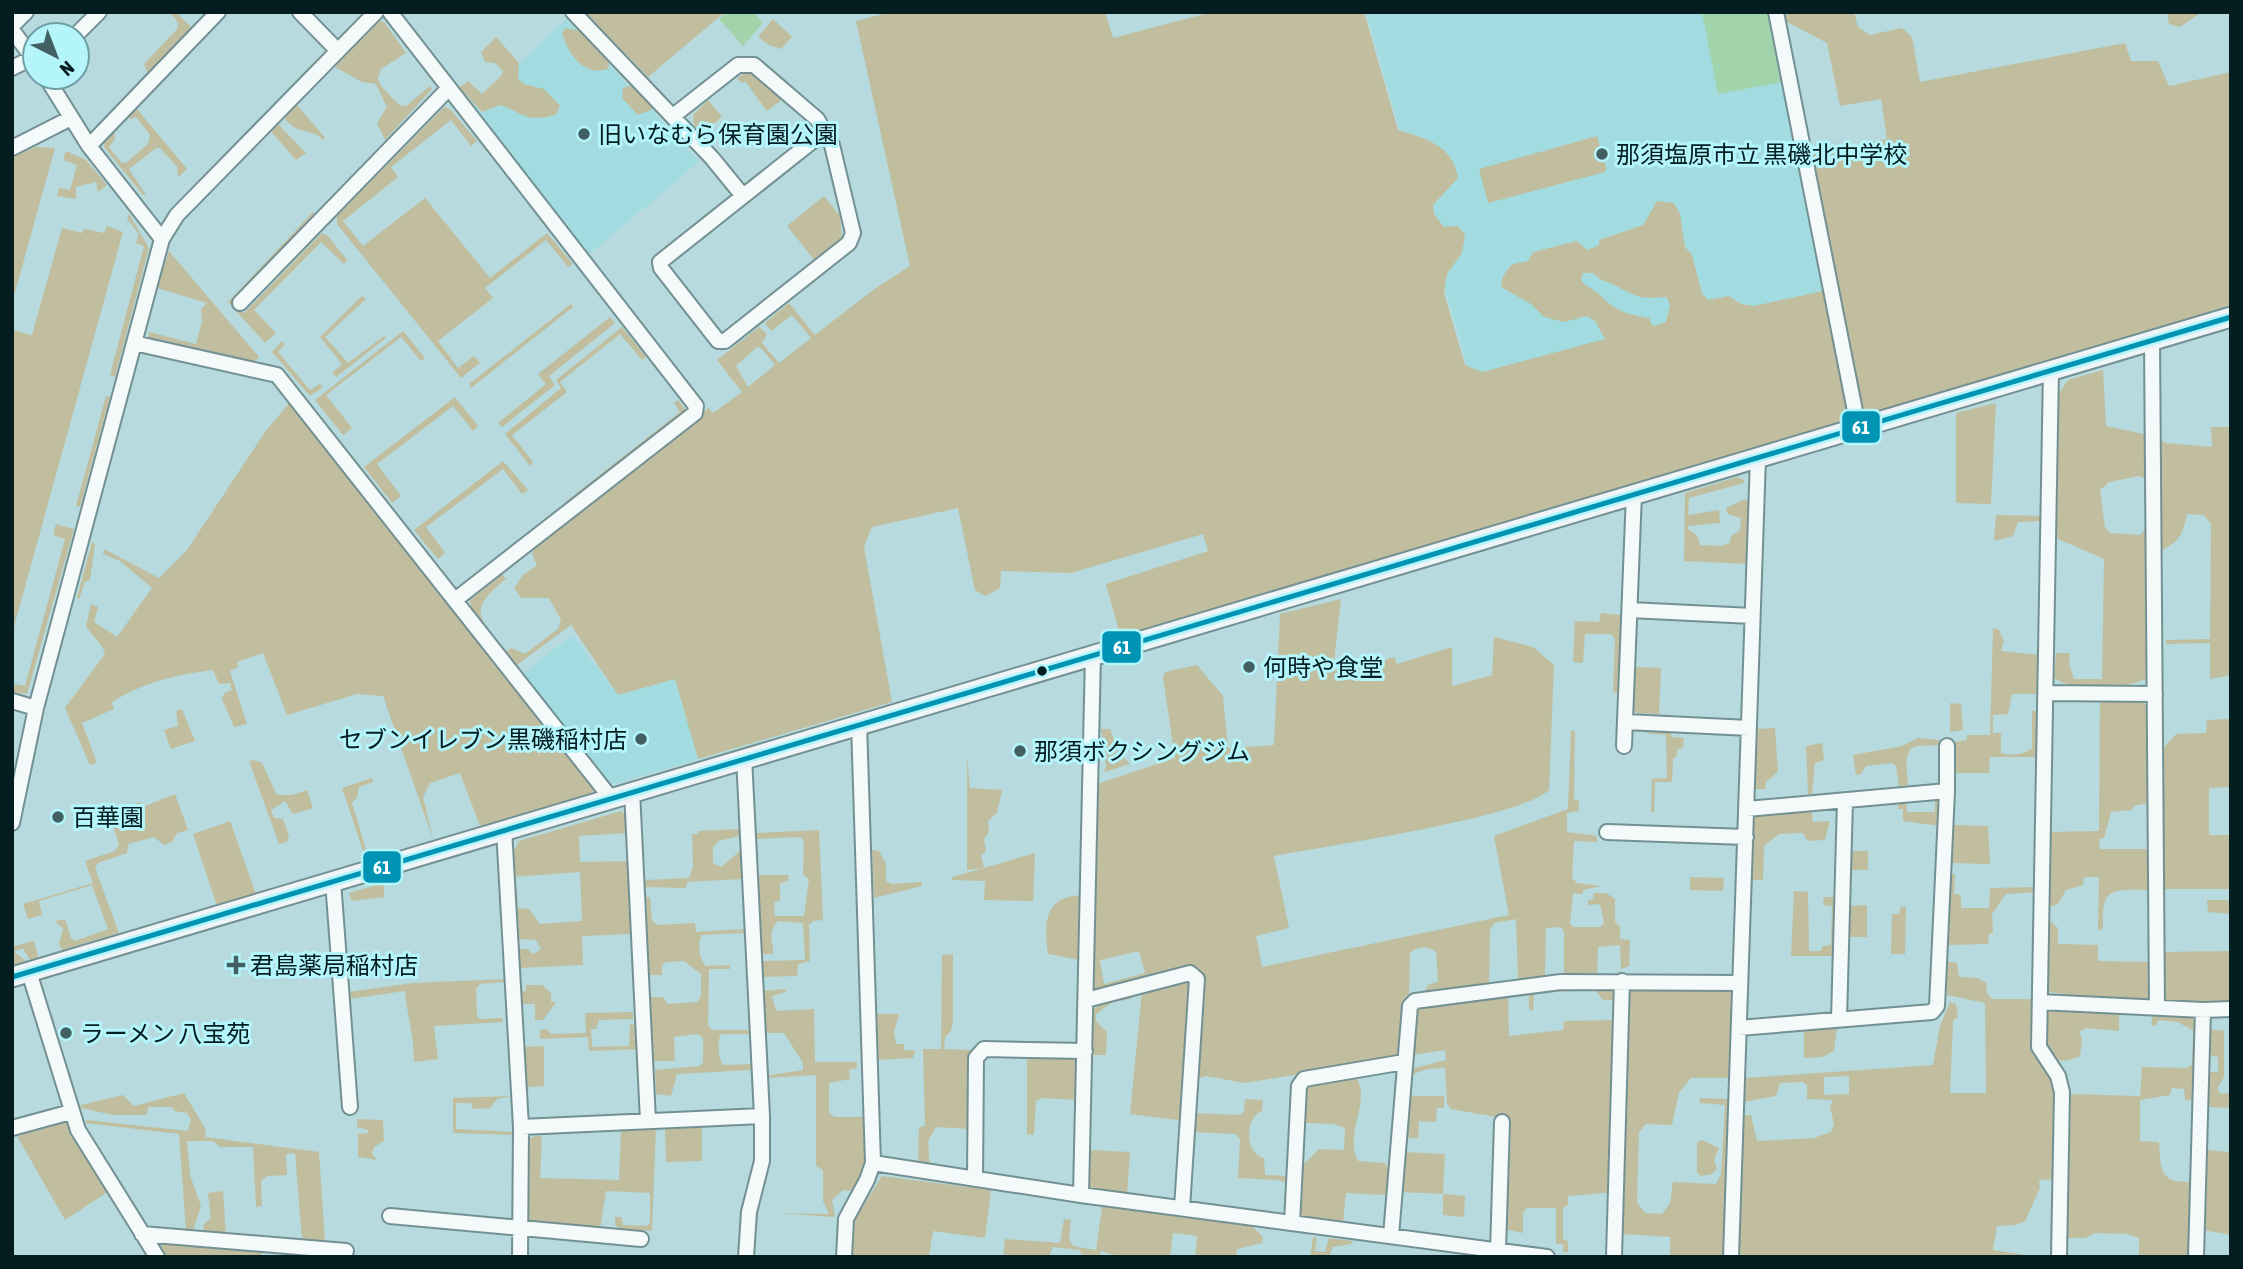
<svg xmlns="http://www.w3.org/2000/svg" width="2243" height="1269" viewBox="0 0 2243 1269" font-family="'Asap Condensed','Noto Sans JP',sans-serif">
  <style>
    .built { fill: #a2dce1 }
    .green { fill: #c0be9e; fill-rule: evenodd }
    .water { fill: #a2d4ab }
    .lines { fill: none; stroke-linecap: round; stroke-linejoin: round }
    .minor-casing { stroke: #739093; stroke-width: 18 }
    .secondary-casing { stroke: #739093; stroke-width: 23 }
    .minor { stroke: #f4f9fa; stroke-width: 14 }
    .secondary { stroke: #f1f4f7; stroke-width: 19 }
    .bus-1-casing { stroke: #b3f5fb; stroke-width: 10 }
    .bus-1 { stroke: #0094b4; stroke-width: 5 }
    .poi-dot { fill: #425f62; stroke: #b3f5fb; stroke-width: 2.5 }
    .bus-dot { fill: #031d20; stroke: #b3f5fb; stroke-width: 2.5 }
    .labels { text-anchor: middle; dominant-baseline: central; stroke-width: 6; stroke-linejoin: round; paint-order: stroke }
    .poi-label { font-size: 24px; fill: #031d20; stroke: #b3f5fb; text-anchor: start }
    .line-badge { stroke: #b3f5fb; stroke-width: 2.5 }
    .badge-label { font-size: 19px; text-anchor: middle; font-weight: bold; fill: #fff }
  </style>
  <rect width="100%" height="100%" fill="#b6dadd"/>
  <!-- built -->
  <path class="built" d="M1366 12H1770L1824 295 1473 385Z
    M566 19 699 162 589 254 474 107Z
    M572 635 618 695 675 678 698 759 614 784 603 779 521 676Z"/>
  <!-- green -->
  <path class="green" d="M170 12H176L192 28 148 74 144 64 178 28 177 21Z
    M585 12H725L648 77Z
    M891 12H1105L1113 38 1212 12H1364L1398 130C1425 138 1454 146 1458 178L1433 205 1434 214 1444 227 1458 226 1465 235 1462 253 1447 274 1444 293 1465 365 1482 372 1605 339 1595 321 1587 316 1564 322 1544 317 1531 304 1501 287 1503 276 1512 264 1528 261 1533 252 1577 241 1588 250 1599 245V240L1643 225 1657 201 1674 203 1680 214 1685 247 1692 255 1702 293 1708 300 1729 296 1741 304 1754 306 1837 288 1811 150 1834 143 1845 147 1887 139 1881 99 1840 106 1827 43 1787 22 1785 12H1854L1858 27 1870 35 1902 28 1912 37 1920 82 2125 43 2131 61H2158L2169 86 2231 72V305L1754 450 1140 630 1119 631 1106 584 1208 551 1203 534 1071 573 1001 571 1000 588 985 596 975 590 958 508 872 527 864 547 892 702 698 759 675 679 618 695 571 625 514 667 472 614 470 600 502 574 506 579C467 610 478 617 506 652L511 648 525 654 558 629 561 620 549 598H521L514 588 523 575 537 565 532 554 537 543 709 408 713 413 742 392 717 360 759 327 767 334 762 343 779 363 811 338 792 315 771 331 765 323 789 303 815 335 873 290 910 266 856 21ZM1583 273H1593C1602 282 1607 281 1618 287 1640 298 1640 299 1667 297L1670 305 1666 322 1653 326 1649 318C1625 314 1616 311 1599 294 1593 289 1586 287 1581 280ZM757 347 761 348 775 365 748 387 736 366Z
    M2167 12H2202L2180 27 2169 24Z
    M773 19 792 37 781 49 769 45 758 37Z
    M380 21 385 23 406 53 381 69 378 78 381 86 399 105 406 106 430 86 432 89 385 140 377 123 387 107 376 84 362 82 335 67Z
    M565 28 581 31 610 60 608 69C584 77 568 54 562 33Z
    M496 37 519 63 518 79 524 84 544 89 560 106 556 115C524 122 527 115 501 105L482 112 459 87 468 81 482 94 501 76 503 71 495 63 485 62 481 52Z
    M756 73 784 98 767 111 745 81 742 83 737 79 743 74Z
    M633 85 653 109 638 115 622 98 623 88Z
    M708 100 722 117 701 134 694 125 693 115Z
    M297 105 325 138 323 140C312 127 296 136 284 117Z
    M444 107 450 109 477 141 471 146 451 120 391 167 398 177 343 221 363 246 425 198 490 278 547 233 573 264 568 267 546 240 485 288 493 298 438 341 458 368 474 356 480 363 461 378 337 224V216Z
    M136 108 187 169 178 177 177 167 160 148H156L129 169 146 195H143L104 147 105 139 114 130 115 139 109 147 121 162 126 163 148 144 150 135 136 117 130 119 127 116Z
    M277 123 306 153 296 160 270 130Z
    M1597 136 1606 167 1605 172 1488 203 1479 169Z
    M35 147 55 148 12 303V158Z
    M66 151 86 160 107 185 98 192 96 182 76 187V199L57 196 59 188 70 190 77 165 63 160Z
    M824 196 840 216 842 239 815 261 787 226Z
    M313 212 316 216 233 302 244 313 322 233 328 236 347 260 344 264 321 242 254 310 276 333 265 343 228 302Z
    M129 214 149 248 115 377 110 375 144 246 136 243 139 234 127 219Z
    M107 226 123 232 12 634V330L32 335 62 228 82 233 84 229 104 233Z
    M169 251 259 357 255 361 148 337 149 332 196 344 202 322 201 309 207 303 157 288Z
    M362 296 366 299 325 337 348 363 384 336 386 338 336 377 332 373 342 364 320 337Z
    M571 304 573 307 471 388 469 384Z
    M610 317 615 323 549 376 555 385 502 427 498 423 546 384 538 374Z
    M622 327 646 357 642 360 620 334 560 382 567 392 512 435 533 462 530 466 505 434 561 388 556 380Z
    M403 331 425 358 421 361 401 337 326 395 352 428 343 435 315 400Z
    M282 341 285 344 278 352 310 390 320 384 323 387 310 396 272 352Z
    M2103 370 2106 426 2148 435 2166 443 2212 447 2211 427H2231V675L2210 679V643L2166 644V640L2210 639 2211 524 2204 515 2187 514C2181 544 2175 542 2150 557L2148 677C2134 689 2066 692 2054 677L2056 653H2070L2069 664 2074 679H2102L2104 559 2058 539 2056 535 2059 393 2068 380ZM2139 476 2149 480 2148 526 2140 535 2111 533 2105 528 2100 490 2109 482Z
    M106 396 110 397 80 507 76 506Z
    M455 397 478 426 473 431 453 406 377 464 401 496 392 503 364 467Z
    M678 400 686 410 684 414 566 506 564 503 680 412 674 403Z
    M290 402 596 789V792L480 826 460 773 430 783 423 797 433 839 383 696 357 694 287 715 263 653 237 662 238 667 230 671 247 724 234 727 222 699 224 693 232 690 230 683 219 684 213 670C175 675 145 682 112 702L114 709 82 723 97 763 90 765 65 708 105 654C102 642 92 637 86 626L91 604 98 607 94 622 117 637 152 588 120 561 103 554 104 549 159 578 187 550 265 432Z
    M1996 403 1991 504 1956 503V413Z
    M503 461 528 490 522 494 503 469 426 527 445 553 438 559 414 530Z
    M1737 477 1744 480V483L1689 498 1688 515 1719 510 1720 523 1688 526V529L1697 535 1700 545 1721 546 1730 543 1731 536 1740 530 1741 518 1728 514 1726 508 1745 499 1750 503 1748 564 1684 561 1685 493Z
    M1996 515 2044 516V521L2018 522 2013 536 1994 541Z
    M56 524 74 529 27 694 13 692 15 684 25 686 65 539 53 535Z
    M92 542 95 544 90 580 85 582 79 599 77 598Z
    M1341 599 1333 671 1346 668 1351 671 1394 657 1397 664 1452 647V686L1492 675 1494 637 1533 647 1554 665 1549 790C1520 818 1325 846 1274 856L1289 928 1256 936 1262 967 1509 915 1494 836 1568 809 1571 730 1575 731 1574 799 1579 801V811L1567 813V832L1597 836V842L1574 841 1572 878 1577 883 1602 886 1583 890V894L1573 893 1570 924 1574 927H1600L1604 923 1600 904 1588 905V900L1593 899 1594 893H1606L1615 899V922L1620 927V939L1630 940 1629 966 1621 969 1620 945 1598 947 1597 974H1564V932L1561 927 1546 928 1545 976 1518 979 1516 919 1494 923 1490 930 1489 986 1422 995 1429 984 1438 982 1436 952C1428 946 1418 946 1410 953L1409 996 1405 997 1400 1052 1397 1058 1245 1083 1206 1076 1197 1079 1185 1121 1130 1114 1142 991 1204 977 1099 991 1092 988 1091 962 1048 954C1043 918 1046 893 1090 895L1092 792 1100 783 1175 758 1163 678 1165 672 1197 665 1223 696 1228 748 1274 745 1280 614ZM1139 951 1145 973 1104 984 1100 960Z
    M1601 613 1621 615 1619 693 1613 692 1615 639 1611 634H1585L1583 663 1573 662 1575 621 1599 622Z
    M1993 628 1999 630 2004 641 2001 651 2040 655 2039 694H2012L2008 714 1993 715V733H2001V753C2011 756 2025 755 2032 748V711H2039V757H1990L1989 773H1953L1954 742 1967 740V735H1990Z
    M1635 667 1661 668 1659 714 1637 713 1632 708Z
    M2100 697 2139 698 2149 708 2148 803 2134 806 2132 810 2111 812 2104 838 2099 839 2100 849H2148L2147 890C2111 889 2101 888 2103 928L2098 931 2099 877H2084L2083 885 2066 890 2058 904 2049 907V832L2099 831Z
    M1950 703 1961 704 1963 730 1950 732Z
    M182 709 195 741 171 749 164 730 178 726 176 711Z
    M2231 719V787L2209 788V835H2231V889H2162L2158 754 2176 734 2206 733 2207 720Z
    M1775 728 1778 772 1766 782 1765 789H1755V729Z
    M1101 729H1110L1118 751 1130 764 1104 772 1106 766Z
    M1646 730 1671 732V737L1684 738 1683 748 1677 749V756L1673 759 1672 782H1655L1654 812H1651L1652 779 1667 778 1666 735 1646 733Z
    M1918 738 1940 740V745L1916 746 1910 749 1906 760 1908 785 1899 786 1896 766 1892 763 1866 766 1861 774 1856 775 1853 755 1902 746Z
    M1822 743 1824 760 1815 763 1812 794H1808L1806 746Z
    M967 757 970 788 1002 790 997 813 988 821 989 832 984 839 986 852 981 855 984 868 1035 853 1033 901 984 900 985 881 952 880V877L984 868 967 870Z
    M254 760 262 763 277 795H292L307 790 313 808 293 814 285 801 271 810 274 818 283 819 289 836 287 842 279 844 249 761Z
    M372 778 373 782 359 787 357 797 352 803 368 856 365 857 342 788Z
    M175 794 188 830 177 833 172 842 164 845 154 837 128 844 127 853 98 863 95 868 119 933 62 950 59 943 63 929 55 921 65 919 71 938 75 941 108 929 92 885 39 901 42 915 28 919 23 904 93 883 85 861 115 851 119 844 109 813 139 802 145 806Z
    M1935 799 1941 804 1940 826 1903 821V809H1898L1899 800H1906L1907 812H1935Z
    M1812 810 1813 822 1830 821 1825 840 1807 841 1803 833 1779 834 1764 846 1763 880H1750L1751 820 1757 815Z
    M621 811 627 816V833L579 836 580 862 630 861 632 934 582 936 583 965 519 968 517 949H527L533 954 541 949 536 940 516 939 513 891H517L518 908 529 909 540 924 582 921 580 872 513 877 512 854 519 841Z
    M230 821 256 894 217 906 193 834Z
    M1951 825 1988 826 1990 864 1951 863Z
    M739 829V836L719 841 713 847V863L721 867 741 850 742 879 687 882 686 888 645 887 646 880 689 878 693 867 692 834H698V831Z
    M819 830 823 920 813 921 809 925 810 961 798 964 797 976 763 977 762 961 805 960 803 923 778 921C766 934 774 940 773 954H761L756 875H789L788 880 780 884V900L774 903 775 916H804L809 879 803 875 804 842 801 837 756 839V833Z
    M872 850 879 851 886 864V881L892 884 922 882V886L874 898Z
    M1854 851H1868V870H1850L1849 853Z
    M1948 873 1955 874 1954 894 1961 895V908H1989L1990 888 2036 887V892L2006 894C2000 901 1998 907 1992 914L1993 933 1989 934 1988 944 1949 945Z
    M1690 877 1724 878 1723 891 1690 890Z
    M384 883V897L352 901 349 893Z
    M1794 891 1808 892 1809 951H1821L1823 946 1831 945 1832 906 1823 905 1824 897H1834L1833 956H1791Z
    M646 897H650L652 920 657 925 695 923 696 932 745 929V933L702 935C697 943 699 959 706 966L730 965V969H709L708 1025 712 1030H749V1034H721C717 1041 718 1059 723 1065L752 1064 751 1070 677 1074 671 1096 656 1094 655 1070 700 1066 703 1062V1038L698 1034 674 1037 675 1061H654L650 997H663L668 1004 697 1002 701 996V974L684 961 666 962 662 966V975H649Z
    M2207 900H2231V914L2208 912Z
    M1867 905V937H1849V906Z
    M1901 907H1906L1905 954H1891L1892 914H1899Z
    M2050 921 2058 928V944L2098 945V961L2149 962 2151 998 2146 1004 2092 1008 2086 997 2050 992 2046 983Z
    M34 941 38 957 30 960 23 948 14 952 26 961 12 965V943L15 946Z
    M2231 951V1003L2167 1002 2163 998 2159 952Z
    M953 954V1020L951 1031 945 1037 944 1049 971 1050V1129L936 1127 928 1141 930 1168 918 1166 919 1127 925 1126 923 1049H941L942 955Z
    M1945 961 1957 963 1959 977 1978 978 1986 983 1987 993 1992 999H2034L2054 1083 2057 1109 2056 1179 2039 1180 2040 1188 2025 1221 2016 1225 1997 1226 1993 1250 2039 1257H1670V1237L1622 1234 1617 1192 1568 1196V1205L1563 1208V1239L1568 1241V1252H1563V1244H1556V1208H1527L1523 1212V1233L1504 1229 1506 1170 1509 1166 1511 1138 1507 1133V1119L1451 1109 1447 1103 1445 1068 1427 1069 1411 1075 1409 1096H1444V1108H1437L1436 1122 1419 1121 1418 1138H1404L1411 1069 1446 1060 1445 1050 1413 1055 1417 1009 1423 1005 1508 994 1509 1036 1563 1030 1564 1021 1613 1020V1049H1624L1627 992 1630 987 1738 985 1730 1078H1691L1679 1093 1672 1125 1646 1124 1639 1132 1637 1202 1645 1213 1662 1214 1670 1203 1673 1182 1716 1184 1721 1174 1725 1105 1700 1103 1699 1098 1730 1099 1741 1116 1751 1115 1757 1141 1814 1138 1831 1132 1834 1124 1830 1107 1833 1100 1807 1099V1085L1802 1082 1780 1083 1776 1096 1743 1102 1744 1078 1933 1065 1940 1026 1950 1002 1956 1004 1958 1017 1953 1021 1950 1093H1986L1985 1003 1947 995ZM1849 1076V1094L1824 1095V1077Z
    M505 979V982L480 984 476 989 477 1016 480 1019 502 1018 503 1022 434 1026 438 1059 414 1062C414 1035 407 1016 405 991L349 999V992L412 983Z
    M526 985H542L551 993V1002H556L543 1020H535V1004H521V991H526Z
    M1563 986 1612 987 1616 990 1615 1000H1603L1595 990 1534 993 1533 1011 1529 1009V991Z
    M785 989 786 992 772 996 776 1011 814 1009 815 1062H857V1068L849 1070 850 1079 829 1083V1112L834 1117H867L869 1164 859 1192 843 1190 832 1200 835 1217 778 1213 829 1214 823 1201V1170L816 1166V1075L766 1078 765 1076 803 1070V1063L784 1033H764L762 991Z
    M1127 995 1131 999 1113 1002 1096 1014V1021L1107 1032 1106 1055H1090C1091 1010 1082 1008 1127 995Z
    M2049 1007 2119 1013V1031L2086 1028 2079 1032 2082 1039 2080 1056C2067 1062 2057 1063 2046 1054L2045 1011Z
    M633 1012V1019L599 1020 596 1029H591L592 1047 629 1046 630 1024 639 1025V1049L589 1051 588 1037 540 1039V1030L547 1029 551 1034 586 1033 585 1013Z
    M2153 1013 2191 1017 2196 1021 2195 1101 2185 1100 2184 1089 2172 1088 2170 1095 2140 1100V1141L2159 1142C2161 1173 2160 1183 2194 1182L2204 1198 2206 1150 2231 1152V1235L2203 1230 2189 1257H2139V1238L2127 1234 2096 1233 2085 1238H2065L2069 1094 2140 1096 2142 1067 2187 1068 2192 1065 2193 1030 2177 1022 2158 1020 2156 1026 2151 1025Z
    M879 1014H899L894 1032 896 1044H904V1050H915L913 1058 875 1060V1015Z
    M1837 1028 1834 1051 1822 1057 1804 1058V1031Z
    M2208 1029 2224 1031V1077L2217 1089 2221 1094 2231 1092V1108L2206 1107 2207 1072H2218V1057L2206 1055Z
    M544 1046V1086L526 1087 524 1047Z
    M1027 1053 1073 1055 1078 1060 1077 1100 1042 1098 1036 1101 1034 1135 1027 1134Z
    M1355 1075C1373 1101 1343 1134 1358 1161L1385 1163 1389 1169 1388 1193 1384 1195 1346 1193 1343 1224 1302 1218 1298 1214 1301 1167 1319 1149 1344 1150 1345 1128 1333 1124 1302 1123 1305 1088 1310 1084Z
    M184 1093 206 1130 205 1137 319 1152 325 1242 302 1240 295 1153 286 1154 287 1175 267 1176 261 1181 262 1206 256 1207 253 1147H220L213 1141H187L190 1175 201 1206 193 1231H186L179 1134 86 1123V1120L188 1131 191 1119 187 1113 175 1111 172 1107H148L147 1115H113L81 1108V1105L123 1095 134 1106Z
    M511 1096 497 1099 490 1108 473 1109 471 1103H456V1129L515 1132V1135L453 1133V1098Z
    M1245 1099 1263 1100 1262 1111C1245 1116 1244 1154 1264 1158L1265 1175 1289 1176V1184L1279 1180 1238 1178 1240 1139 1236 1134 1192 1132 1193 1113 1240 1115 1244 1111Z
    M357 1119 383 1120 384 1141 374 1147 372 1154 377 1160 358 1157V1134L368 1133V1130L357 1127Z
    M67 1121 109 1191 65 1220 17 1136Z
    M702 1127V1161L666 1162 665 1128Z
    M656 1128 652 1231 621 1229 615 1225V1217H621L623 1225 647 1226 650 1222V1193L606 1191 600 1229 535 1225 528 1219V1139L538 1135 542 1138 540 1178 619 1180 621 1129Z
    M1702 1140 1719 1148 1714 1160 1717 1169 1712 1174 1701 1176 1697 1172V1142Z
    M1089 1150 1130 1152 1127 1195 1093 1191 1087 1184Z
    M1403 1152 1445 1154 1443 1194 1465 1196 1464 1217 1443 1215V1194L1401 1192Z
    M882 1176 991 1190 985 1238 933 1231 929 1257H851L854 1221Z
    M223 1191 226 1235 204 1231 203 1225 211 1218 208 1193Z
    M1125 1206 1157 1210 1164 1215 1252 1226 1263 1237 1262 1243 1237 1249 1236 1257H1195L1197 1236 1173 1233 1170 1257H1120L1101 1251 1100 1257H1082L1080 1250 1053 1247 1049 1257H1003L1005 1239 1060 1243 1064 1219 1071 1220 1069 1239 1073 1246 1096 1250 1102 1207Z
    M1313 1237 1317 1238 1315 1251 1325 1252 1329 1238 1353 1241 1351 1244 1333 1247 1329 1257H1310Z
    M160 1241 262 1250V1257H165Z"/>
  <!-- water -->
  <path class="water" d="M727 12H753L763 23 743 46 719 19Z
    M1702 12H1769L1782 82 1718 94Z"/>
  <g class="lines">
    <!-- minor casing -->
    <g class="minor-casing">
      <path id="minor" d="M300 12 338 51
        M390 12 696 406 695 413 455 600
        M573 12 712 158 743 196
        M1776 12 1858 426
        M12 26 26 12
        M12 30 35 61
        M76 35 99 12
        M12 68 32 58
        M46 77 89 146 162 239
        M673 116 738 65H754L817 119 832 145 853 233 849 243 725 341H718L661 268 660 262 824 132
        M89 146 218 12
        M12 148 71 118
        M240 303 449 88
        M2152 339 2157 1008
        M134 343 277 375 610 797
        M2051 370 2039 1047 2058 1076 2062 1092 2059 1257
        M1630 610 1752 616
        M2046 693 2155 694
        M12 701 36 708
        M1626 722 1749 728
        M1624 746 1634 493
        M632 791 648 1121
        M1947 791V746
        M12 823 36 708 162 239 177 215 376 12
        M504 829 521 1127 520 1257
        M1607 832 1746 837
        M333 881 350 1107
        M29 972 78 1130 157 1257
        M1086 1000 1190 973 1197 979 1182 1208
        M2040 1002 2203 1010 2231 1009
        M1839 1020 1845 800
        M1739 1028 1932 1012 1937 1006 1947 791 1747 809
        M521 1127 762 1116 744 757
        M12 1128 71 1112
        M873 1163 1081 1195 1547 1257
        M975 1179 976 1058 984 1049 1085 1051
        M1081 1195 1093 654
        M390 1216 641 1239
        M1292 1223 1299 1086 1304 1079 1404 1062
        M142 1234 346 1251
        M1391 1236 1410 1006 1415 1001 1561 982 1740 983
        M1498 1251 1502 1122
        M746 1257 749 1212 762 1161V1116
        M844 1257 846 1219 867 1180 873 1163 859 723
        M1614 1257 1622 981
        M1731 1257 1758 457
        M2196 1257 2203 1010"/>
    </g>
    <!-- secondary casing -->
    <g class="secondary-casing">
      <path id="secondary" d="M12 977 2231 317"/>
    </g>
    <!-- minor -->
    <use href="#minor" class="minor"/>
    <!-- secondary -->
    <use href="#secondary" class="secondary"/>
    <!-- bus-1 casing -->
    <g class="bus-1-casing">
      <path id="bus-1" d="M12 977 2231 317"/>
    </g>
    <!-- bus-1 -->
    <use href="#bus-1" class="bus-1"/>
  </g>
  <!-- markers -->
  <g class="poi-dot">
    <circle cx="584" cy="134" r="7"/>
    <circle cx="1602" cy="154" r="7"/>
    <circle cx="1249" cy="667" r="7"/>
    <circle cx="641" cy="739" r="7"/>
    <circle cx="1020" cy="751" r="7"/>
    <circle cx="58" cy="817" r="7"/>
    <path d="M232.5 954.5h7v7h7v7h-7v7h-7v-7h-7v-7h7z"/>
    <circle cx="66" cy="1033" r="7"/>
  </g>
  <circle class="bus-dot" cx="1042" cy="671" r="6"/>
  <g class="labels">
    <!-- poi labels -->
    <g class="poi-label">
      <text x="598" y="134">旧いなむら保育園公園</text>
      <text x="1616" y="154">那須塩原市立 黒磯北中学校</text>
      <text x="1263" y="667">何時や食堂</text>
      <text x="627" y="739" text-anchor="end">セブンイレブン黒磯稲村店</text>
      <text x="1034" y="751">那須ボクシングジム</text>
      <text x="72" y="817">百華園</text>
      <text x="250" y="965">君島薬局稲村店</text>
      <text x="80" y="1033">ラーメン 八宝苑</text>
    </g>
  </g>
  <g class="line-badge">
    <rect x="1841" y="410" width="40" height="34" rx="7" fill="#0094b4"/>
    <rect x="1101" y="630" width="41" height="34" rx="7" fill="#0094b4"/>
    <rect x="362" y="850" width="40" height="34" rx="7" fill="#0094b4"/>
  </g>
  <g class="badge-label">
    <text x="1861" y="434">61</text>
    <text x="1122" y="654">61</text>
    <text x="382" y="874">61</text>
  </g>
  <!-- border -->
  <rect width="2243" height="1269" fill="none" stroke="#031d20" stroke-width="28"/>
  <!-- north arrow -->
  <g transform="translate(56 56) rotate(138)"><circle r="33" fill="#b3f5fb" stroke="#6d9fa3" stroke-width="2"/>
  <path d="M0-5L12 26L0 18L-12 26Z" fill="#425f62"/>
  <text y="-10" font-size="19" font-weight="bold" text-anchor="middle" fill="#031d20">N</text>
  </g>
</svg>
